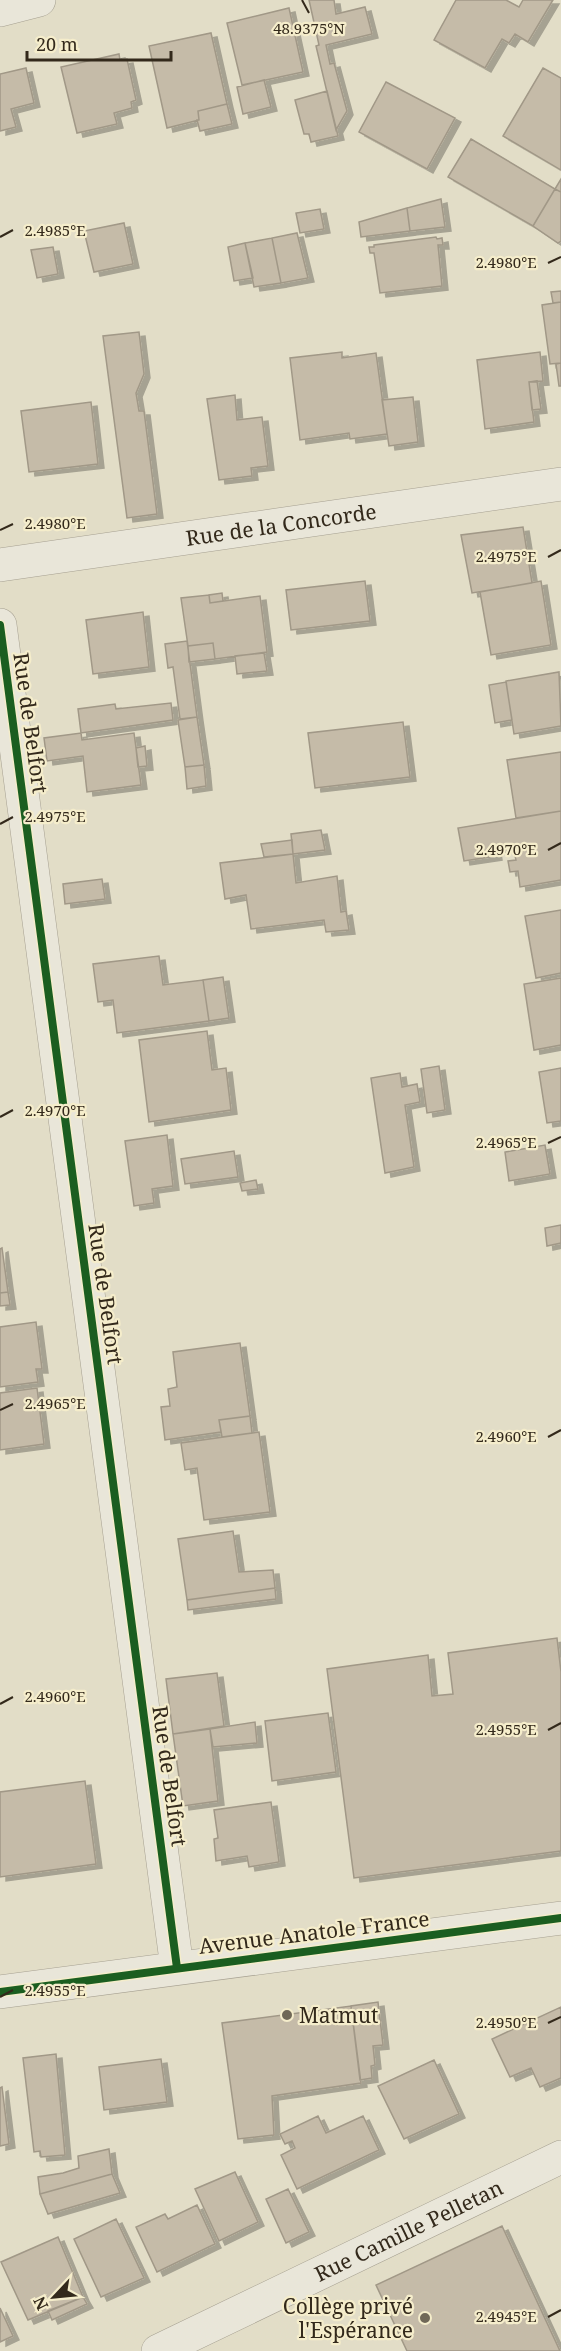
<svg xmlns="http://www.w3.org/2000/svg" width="561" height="2351" viewBox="0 0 561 2351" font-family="'Noto Serif',serif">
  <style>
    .building { fill: #c5bba8; stroke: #a19887; stroke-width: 1.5; filter: url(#shadow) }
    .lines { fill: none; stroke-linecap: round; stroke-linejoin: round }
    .street-casing { stroke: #a6a091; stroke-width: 34 }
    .street { stroke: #e9e6d9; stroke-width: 33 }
    .cycleway-casing { stroke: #f5edcb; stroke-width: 11 }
    .cycleway { stroke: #1b5e20; stroke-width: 8 }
    .ticks { fill: none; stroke: #33291b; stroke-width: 2 }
    .poi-dot { fill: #706857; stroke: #f5edcb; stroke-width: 2 }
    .labels { text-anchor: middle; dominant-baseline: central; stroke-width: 4.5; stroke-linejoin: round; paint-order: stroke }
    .street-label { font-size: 21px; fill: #33291b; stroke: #f5edcb }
    .poi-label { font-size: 21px; fill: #33291b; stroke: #f5edcb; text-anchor: start }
    .ticks-label { font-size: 15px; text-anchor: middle; fill: #33291b; stroke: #f5edcb; stroke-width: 4.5; stroke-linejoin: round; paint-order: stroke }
  </style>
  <defs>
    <filter id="shadow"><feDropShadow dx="6" dy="4" stdDeviation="0" flood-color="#0004"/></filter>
  </defs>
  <rect width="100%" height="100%" fill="#e2ddc7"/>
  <!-- building -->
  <path class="building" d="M309 0H334L336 14 365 7 372 34 326 45 330 64 334 63 347 111 336 130 316 46 319 45Z
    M456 0H506L519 7 523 0H553L528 42 515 34 509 43 502 39 485 68 434 40Z
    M289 8 303 72 242 85 227 23Z
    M211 33 227 104 198 111 199 120 167 128 149 46Z
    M119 54 120 60 127 59 136 100 131 102 132 108 114 113 117 124 77 133 61 67Z
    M26 68 34 103 11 109 16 127 0 131V74Z
    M543 68 561 78V170L503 136Z
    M264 80 271 107 243 114 237 87Z
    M386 82 455 118 427 169 359 132Z
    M327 91 338 136 311 142 309 134H304L295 100Z
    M227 104 232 124 200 131 197 120H199L198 111Z
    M471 139 555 189 533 226 448 177Z
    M561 179V192L555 189Z
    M555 189 561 192V241L558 243 533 226Z
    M441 199 445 227 410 231 407 208Z
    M407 208 410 231 361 237 359 222Z
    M320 209 324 229 300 233 296 213Z
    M124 223 133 264 94 272 84 231Z
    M297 233 308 278 281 283 272 238Z
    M436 237 437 239 442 238 443 245H438L442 286 380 293 374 253H370L369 247H374V245Z
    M272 238 281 283 254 287 245 243Z
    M245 243 253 278 234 281 228 247Z
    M53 247 58 274 37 278 31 250Z
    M561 291V302L553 303 551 292Z
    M561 302V363L550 364 542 305Z
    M139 332 144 374 136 393 139 411H144L157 514 127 518 103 336Z
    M342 352V358L376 353 387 434 350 439 349 433 300 440 290 358Z
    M540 352 543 381 529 382 534 422 485 429 477 360Z
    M561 363V386H559L556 364Z
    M537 381 541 409 532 410 529 382Z
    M235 395 237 420 262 417 268 466 251 468 252 476 219 480 207 399Z
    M413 397 418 442 389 446 382 400Z
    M91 402 98 464 29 472 21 411Z
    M523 527 532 583 472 593 461 535Z
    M365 581 370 621 291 630 286 590Z
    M541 581 551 645 491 655 480 592Z
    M222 593 223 601 210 603 209 595Z
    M209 595 210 603 260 596 267 652 215 659 213 643 188 646 181 598Z
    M143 612 149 667 93 674 86 620Z
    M187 641 197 717 180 719 173 667 168 668 165 644Z
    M213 643 215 659 189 662 188 646Z
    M264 653 267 671 237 674 235 656Z
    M559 672 561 726 514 734 506 681Z
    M506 682 512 720 495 723 489 685Z
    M171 703 173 720 81 733 78 709 115 704 116 709Z
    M197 717 204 765 185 767 178 720Z
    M403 722 410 777 315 788 308 733Z
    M81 733 82 740 134 733 141 785 87 792 83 756 47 761 44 738Z
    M145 746 147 766 138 767 136 748Z
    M561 752V811L516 818 507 760Z
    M204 765 206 786 187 789 185 767Z
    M561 811V880L520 887 518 871 510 872 508 861 516 860 513 846 495 849 496 856 464 861 458 828Z
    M321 830 325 850 293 854 291 834Z
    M292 840 293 854 264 857 261 844Z
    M293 854 296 883 337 876 341 912 346 911 349 930 326 932 324 920 251 929 246 895 225 899 220 863Z
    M102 879 105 899 65 904 63 884Z
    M561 910V973L536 978 525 916Z
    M159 956 163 985 203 980 209 1021 117 1033 113 1000 98 1002 93 964Z
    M223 977 229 1018 209 1021 203 980Z
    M561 978V1045L534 1050 524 984Z
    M207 1031 212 1070 226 1068 231 1110 149 1122 139 1040Z
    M439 1066 445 1110 427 1113 421 1069Z
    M561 1068V1121L547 1123 539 1072Z
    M400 1073 402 1087 417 1084 420 1102 405 1105 414 1167 385 1173 371 1078Z
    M167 1135 173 1186 152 1189 154 1203 134 1206 125 1141Z
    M545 1145 550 1174 509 1181 505 1152Z
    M234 1151 238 1177 185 1184 181 1159Z
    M256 1180 258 1189 242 1191 240 1183Z
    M561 1225V1243L547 1246 545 1228Z
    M2 1248 8 1292 0 1293V1249Z
    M8 1292 10 1305 0 1306V1293Z
    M36 1322 42 1369H36L38 1382 0 1387V1327Z
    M240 1343 250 1416 219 1420 221 1432 165 1440 161 1407 170 1406 168 1389 177 1387 173 1352Z
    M37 1388 44 1444 0 1450V1393Z
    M250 1416 252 1433 222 1437 219 1420Z
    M259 1432 270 1512 204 1520 197 1468 185 1470 181 1443Z
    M233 1531 239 1572 273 1570 275 1588 187 1600 178 1539Z
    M275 1588 276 1599 188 1610 187 1600Z
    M557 1638 561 1672V1851L354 1878 327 1669 428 1655 432 1696 453 1694 448 1653Z
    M217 1673 224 1726 173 1734 166 1679Z
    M328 1713 336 1772 272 1781 265 1721Z
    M255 1722 257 1743 213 1747 210 1729Z
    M210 1729 218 1801 183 1806 173 1734Z
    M85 1781 96 1864 0 1877V1792Z
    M271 1802 279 1862 249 1867 247 1856 216 1861 214 1839 218 1838 214 1810Z
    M378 2002 383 2045 373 2046 375 2065 371 2066 372 2078 360 2080 351 2006Z
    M351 2006 361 2083 272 2096 274 2135 238 2139 222 2023Z
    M561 2007V2078L540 2087 531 2068 510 2077 492 2039Z
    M56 2054 65 2155 41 2157 40 2151 34 2152 23 2058Z
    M161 2059 167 2102 104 2110 99 2067Z
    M434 2060 459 2114 404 2139 378 2086Z
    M2 2087 9 2144 0 2146V2088Z
    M318 2116 326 2133 363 2116 379 2150 297 2189 281 2155 295 2148 292 2141 285 2144 280 2134Z
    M109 2149 112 2174 40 2194 38 2177 63 2173 79 2168 78 2156Z
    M235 2172 258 2222 219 2241 195 2189Z
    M112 2174 120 2193 48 2214 40 2194Z
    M288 2189 309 2232 286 2243 266 2199Z
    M197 2205 215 2244 157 2272 136 2227 165 2214 168 2219Z
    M116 2219 144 2278 101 2297 74 2239Z
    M502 2226 560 2351H407L376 2285Z
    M58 2237 83 2297 28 2320 1 2262Z
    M83 2297 87 2304 52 2320 48 2311Z
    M0 2308 13 2336 0 2342Z"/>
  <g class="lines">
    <!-- street casing -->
    <g class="street-casing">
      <g id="street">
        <path d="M0 10 39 0"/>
        <path id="s1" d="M0 565 561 484"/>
        <path d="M0 625 177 1968"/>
        <path d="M0 1992 561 1918"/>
        <path id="s2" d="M158 2351 561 2157"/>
      </g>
    </g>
    <!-- street -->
    <use href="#street" class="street"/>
    <!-- cycleway casing -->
    <g class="cycleway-casing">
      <path id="cycleway" d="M0 625 177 1968
        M0 1992 561 1918"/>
    </g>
    <!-- cycleway -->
    <use href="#cycleway" class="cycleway"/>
  </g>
  <!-- ticks -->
  <path class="ticks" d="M302 0 309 13M0 237 13 230M548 263 561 257M0 530 13 524M548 557 561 550M0 824 13 817M548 850 561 843M0 1117 13 1110M548 1143 561 1137M0 1410 13 1404M548 1437 561 1430M0 1704 13 1697M548 1730 561 1723M0 1997 13 1990M548 2023 561 2017M548 2317 561 2310"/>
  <!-- markers -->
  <g class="poi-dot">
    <circle cx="287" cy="2015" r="6"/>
    <circle cx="425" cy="2318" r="6"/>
  </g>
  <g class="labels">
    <!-- street labels -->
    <g class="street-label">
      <text stroke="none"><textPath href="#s1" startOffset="284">Rue de la Concorde</textPath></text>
      <text transform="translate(31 723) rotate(82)">Rue de Belfort</text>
      <text transform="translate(106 1294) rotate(82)">Rue de Belfort</text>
      <text transform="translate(170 1776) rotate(82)">Rue de Belfort</text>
      <text transform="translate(314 1932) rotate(-7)">Avenue Anatole France</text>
      <text stroke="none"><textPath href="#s2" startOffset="278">Rue Camille Pelletan</textPath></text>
    </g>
    <!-- poi labels -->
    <g class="poi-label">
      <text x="299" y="2015">Matmut</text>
      <text x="413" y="2306" text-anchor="end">Collège privé<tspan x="413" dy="24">l'Espérance</tspan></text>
    </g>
  </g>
  <g class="ticks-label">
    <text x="309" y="34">48.9375°N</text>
    <text x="55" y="236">2.4985°E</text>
    <text x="506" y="268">2.4980°E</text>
    <text x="55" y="529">2.4980°E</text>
    <text x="506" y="562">2.4975°E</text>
    <text x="55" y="822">2.4975°E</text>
    <text x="506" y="855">2.4970°E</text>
    <text x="55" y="1116">2.4970°E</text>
    <text x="506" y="1148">2.4965°E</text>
    <text x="55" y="1409">2.4965°E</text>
    <text x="506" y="1442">2.4960°E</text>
    <text x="55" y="1702">2.4960°E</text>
    <text x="506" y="1735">2.4955°E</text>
    <text x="55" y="1996">2.4955°E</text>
    <text x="506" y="2028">2.4950°E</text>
    <text x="506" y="2322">2.4945°E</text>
  </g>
  <!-- north arrow -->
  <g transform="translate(54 2297) rotate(244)" stroke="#f5edcb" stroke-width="4.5" paint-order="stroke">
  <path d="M0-4.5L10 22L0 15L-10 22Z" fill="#33291b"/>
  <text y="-9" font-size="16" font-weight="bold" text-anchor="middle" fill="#33291b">N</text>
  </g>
  <!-- scale -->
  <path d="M27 51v9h144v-9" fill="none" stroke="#33291b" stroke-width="3"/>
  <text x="36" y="51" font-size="18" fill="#33291b" stroke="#f5edcb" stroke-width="4.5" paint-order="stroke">20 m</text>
</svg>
